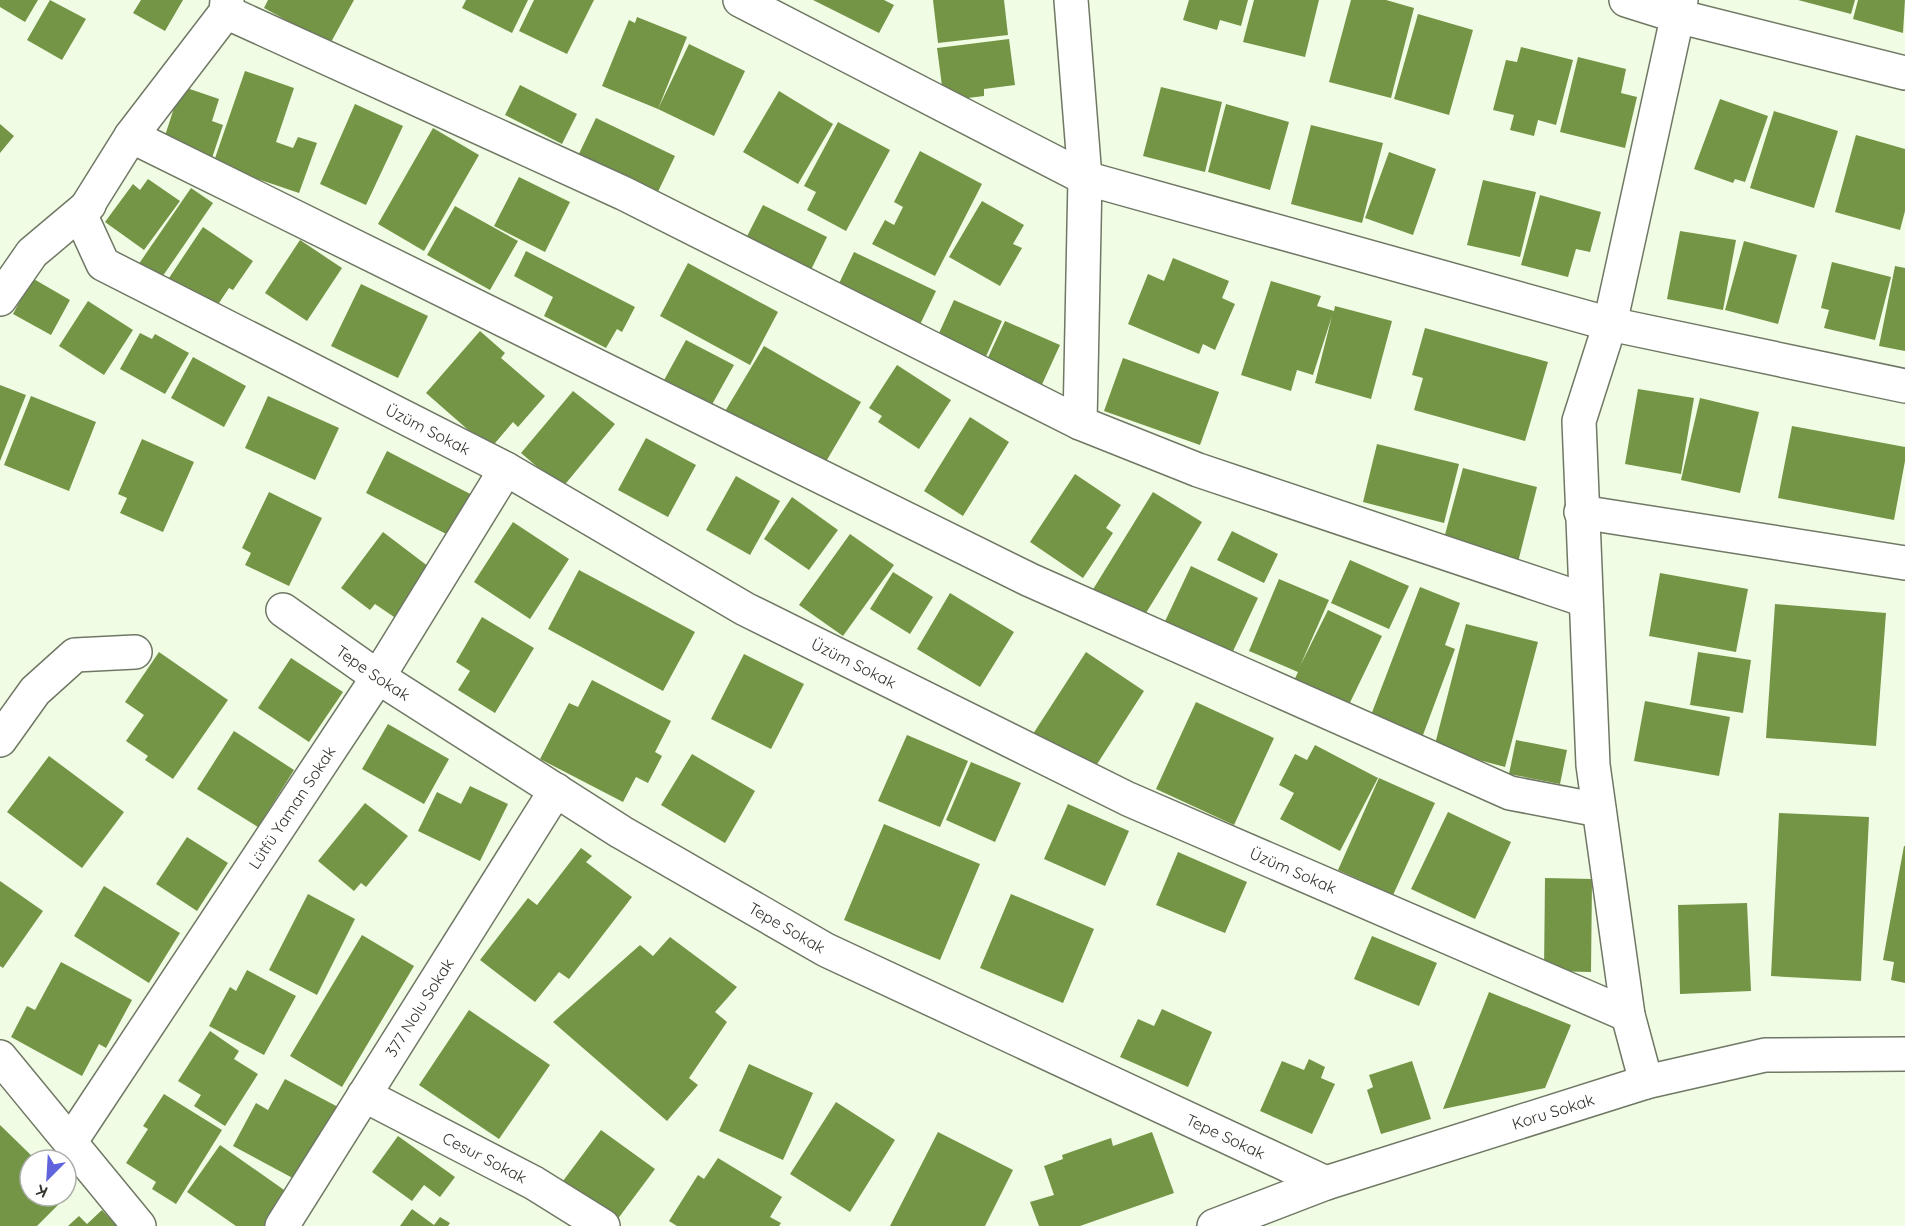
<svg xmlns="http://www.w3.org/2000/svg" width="1905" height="1226" viewBox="0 0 1905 1226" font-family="Quicksand,sans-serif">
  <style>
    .building { fill: #749545 }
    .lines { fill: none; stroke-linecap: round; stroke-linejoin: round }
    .street-casing { stroke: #6f7864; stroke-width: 36 }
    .street { stroke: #fff; stroke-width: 33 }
    .labels { text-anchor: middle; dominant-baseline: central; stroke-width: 4.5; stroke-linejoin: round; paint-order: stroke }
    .street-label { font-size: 16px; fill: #30342b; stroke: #fff }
  </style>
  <rect width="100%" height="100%" fill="#f1fce5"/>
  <!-- building -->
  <path class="building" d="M0 0H38L25 22 0 7Z
    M50 0 86 19 62 60 27 40Z
    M141 0H183L165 31 133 13Z
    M268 0H354L330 44 264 8Z
    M466 0H528L512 33 462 8Z
    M534 0H594L567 54 519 31Z
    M813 0H884L894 5 879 33Z
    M933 0H1004L1008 35 938 43Z
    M1189 0H1248L1241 26 1220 20 1217 30 1183 20Z
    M1254 0H1319L1305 57 1243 42Z
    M1351 0H1386L1414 8 1391 98 1329 82Z
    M1798 0H1855L1851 14Z
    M1858 0H1905L1903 33 1853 19Z
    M1418 14 1473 30 1449 115 1394 99Z
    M637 17 687 37 658 109 602 86 629 20 635 23Z
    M1009 39 1015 85 984 89V96L944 101 937 48Z
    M689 44 745 71 714 136 658 109Z
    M1521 47 1573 60 1556 125 1538 120 1534 136 1510 130 1514 115 1493 110 1506 60 1517 62Z
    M1578 57 1626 69 1621 93 1637 97 1625 148 1560 132Z
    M245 71 294 88 276 142 293 148 298 137 317 143 299 193 213 164Z
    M520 85 577 114 562 144 505 115Z
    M181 86 219 99 212 121 223 125 212 158 163 142Z
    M1161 87 1222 102 1205 172 1143 156Z
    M779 91 833 124 798 184 743 152Z
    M1720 99 1768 116 1745 182 1735 179 1733 183 1694 169Z
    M355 104 403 126 366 205 320 184Z
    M1226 104 1289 122 1270 190 1208 172Z
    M1774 111 1838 131 1814 208 1750 188Z
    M596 118 675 156 655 198 576 160Z
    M838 122 890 150 846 231 807 210 816 192 804 186Z
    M0 124 14 136 0 153Z
    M1311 125 1383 143 1362 223 1291 204Z
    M433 128 479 155 424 251 378 224Z
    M1856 135 1905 149V211L1900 230 1835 212Z
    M920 151 982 184 935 276 872 244 885 220 894 225 903 207 894 202Z
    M1389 152 1436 169 1413 235 1365 218Z
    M519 177 570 202 545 252 494 226Z
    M148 179 180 201 144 250 105 222 133 184 140 190Z
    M1483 180 1536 192 1520 257 1467 245Z
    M191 188 213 203 158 283 136 268Z
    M1540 195 1601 212 1590 252 1576 249 1568 277 1521 265Z
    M982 201 1024 225 1013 244 1022 248 1000 286 949 257Z
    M763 205 827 237 808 276 743 244Z
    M455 206 518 241 490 290 427 255Z
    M203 227 253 261 233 290 229 288 213 312 167 281Z
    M1680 231 1736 240 1723 310 1667 299Z
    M300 240 342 268 307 321 265 293Z
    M1744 241 1797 255 1778 324 1725 310Z
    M526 251 635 307 622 332 617 329 606 348 544 316 553 297 514 276Z
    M854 252 936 291 916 333 834 294Z
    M1173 258 1229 281 1222 298 1235 304 1215 350 1203 344 1199 354 1128 324 1148 274 1164 281Z
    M1832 262 1891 277 1875 340 1824 328 1829 310 1821 308Z
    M688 263 778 312 750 365 660 316Z
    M1895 266 1905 268V351L1879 346Z
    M32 278 70 300 51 335 13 314Z
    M1271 281 1321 296 1317 306 1334 311 1335 306 1392 321 1371 399 1315 383 1332 316 1313 375 1297 370 1291 391 1241 375Z
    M361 284 428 316 398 378 331 346Z
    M954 300 1002 321 983 363 935 342Z
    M88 301 133 330 104 375 59 346Z
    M1005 321 1060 345 1039 391 984 366Z
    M1425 328 1548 362 1525 441 1414 410 1423 378 1412 375Z
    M480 331 505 353 501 358 545 396 518 427 513 422 490 449 426 393Z
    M140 333 152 339 155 334 189 353 165 394 120 369Z
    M686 340 734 365 710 408 663 382Z
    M764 346 861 402 821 470 724 413Z
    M193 357 246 386 224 427 171 398Z
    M1123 358 1219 392 1200 445 1104 411Z
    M897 365 951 400 919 449 878 422 882 416 869 408Z
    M0 385 26 395 0 461Z
    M1638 389 1694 398 1681 474 1625 464Z
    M573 391 615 424 562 488 521 453Z
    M31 396 96 422 69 491 4 465Z
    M268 396 339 428 315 480 245 448Z
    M1700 398 1759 412 1740 493 1681 480Z
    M970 417 1009 442 963 516 924 491Z
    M1792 426 1905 447V461L1894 520 1778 498Z
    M646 438 696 465 668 517 618 490Z
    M142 439 194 462 163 532 120 513 127 498 118 494Z
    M1377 444 1459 464 1444 523 1363 502Z
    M387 451 480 499 458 540 366 493Z
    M1463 468 1537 487 1518 562 1443 542Z
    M1075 474 1121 505 1106 528 1113 533 1083 578 1030 542Z
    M736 476 780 501 750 555 706 530Z
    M269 492 322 518 289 586 245 565 251 553 242 548Z
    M1153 492 1202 522 1141 621 1092 591Z
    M792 497 838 530 809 570 764 539Z
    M513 522 569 559 530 619 474 582Z
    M1232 531 1278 554 1264 583 1217 560Z
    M383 532 433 570 397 619 375 604 370 610 341 588Z
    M850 534 894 565 843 636 799 605Z
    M1350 560 1409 586 1389 629 1331 603Z
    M1191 566 1258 598 1227 664 1160 632Z
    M579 570 695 632 663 691 548 629Z
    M893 572 933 597 910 634 870 609Z
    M1660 573 1748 589 1736 652 1649 636Z
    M1279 579 1329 600 1300 666 1328 610 1382 636 1345 713 1291 687 1298 672 1249 651Z
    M1420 587 1460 603 1445 645 1455 649 1420 743 1368 723Z
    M950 593 1014 632 980 687 917 649Z
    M1775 604 1886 613 1876 746 1766 738Z
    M482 617 534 648 495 713 458 690 470 671 456 662Z
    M1466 624 1538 642 1505 767 1434 748Z
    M159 652 228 700 173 779 145 760 148 756 126 741 144 715 125 702Z
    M1086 652 1144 691 1092 772 1033 734Z
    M1698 652 1751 660 1743 713 1690 705Z
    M744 654 804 684 771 749 711 719Z
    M291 658 343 692 309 742 258 708Z
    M592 680 671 721 655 752 662 756 648 783 636 777 623 802 540 759 569 703 578 707Z
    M1645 701 1730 717 1719 776 1634 761Z
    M1196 702 1274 738 1234 825 1156 789Z
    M388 724 449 759 424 804 362 769Z
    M234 731 294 770 258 827 197 789Z
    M907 735 968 761 940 827 878 801Z
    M1516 740 1567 750 1560 784 1509 774Z
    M1315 745 1378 778 1340 851 1280 819 1294 793 1279 785 1295 754 1307 760Z
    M692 754 755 791 725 843 661 805Z
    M49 756 124 812 82 868 7 812Z
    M971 762 1021 783 995 842 946 820Z
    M1379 778 1435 803 1393 895 1338 870Z
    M470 786 508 804 480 861 418 831 437 792 461 804Z
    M365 803 408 836 366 887 361 883 354 891 318 861Z
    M1068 804 1129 831 1105 886 1044 859Z
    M1448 812 1511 842 1475 919 1411 889Z
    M1779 813 1869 817 1861 981 1771 976Z
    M884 824 980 864 940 960 844 920Z
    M187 837 228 863 197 911 156 884Z
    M1904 846H1905V983L1891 980 1894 962 1883 960Z
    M581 848 592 856 586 862 632 897 569 979 559 972 535 1002 480 960 528 898 537 905Z
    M1178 852 1247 882 1225 933 1156 905Z
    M1545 878 1592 879 1591 972 1544 971Z
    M0 881 43 911 3 968 0 966Z
    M104 886 180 933 149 983 74 936Z
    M308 894 355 919 317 995 269 970Z
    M1011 894 1094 929 1063 1003 980 968Z
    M1747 903 1751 991 1680 994 1678 905Z
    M362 935 414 966 342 1087 290 1056Z
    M1372 936 1437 963 1419 1006 1354 979Z
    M670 937 737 987 715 1012 727 1022 689 1078 698 1085 667 1121 553 1022 640 945 653 956Z
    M61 962 132 1000 106 1048 99 1044 82 1076 11 1037 27 1006 35 1010Z
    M247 970 296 996 264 1055 209 1026 230 987 236 991Z
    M1489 992 1571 1025 1545 1088 1443 1109Z
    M1162 1009 1212 1032 1188 1087 1120 1057 1138 1019 1154 1026Z
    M469 1010 550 1065 499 1139 419 1085Z
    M210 1031 239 1051 234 1059 258 1074 225 1126 194 1106 201 1095 178 1081Z
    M1309 1059 1325 1067 1321 1078 1335 1084 1312 1134 1260 1111 1282 1061 1304 1070Z
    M1412 1061 1431 1119 1381 1134 1367 1090 1373 1087 1369 1075Z
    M749 1064 813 1093 783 1160 719 1131Z
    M285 1079 340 1108 300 1182 233 1146 256 1103 268 1110Z
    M164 1094 222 1130 176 1204 152 1189 156 1182 126 1163 148 1129 143 1126Z
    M836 1102 895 1140 850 1212 790 1174Z
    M0 1125 36 1160H30V1196H66V1189L70 1193 37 1226H0Z
    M601 1130 655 1169 617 1220 563 1181Z
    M938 1132 1013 1170 985 1226H890Z
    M1152 1132 1174 1193 1080 1226H1039L1030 1202 1054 1195 1044 1166 1063 1159 1062 1155 1111 1138 1113 1146Z
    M398 1136 455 1177 440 1197 424 1185 412 1201 372 1172Z
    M220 1145 287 1192 264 1226H236L187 1192Z
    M718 1158 782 1197 770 1217 781 1223 779 1226H677L669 1221 698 1175 704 1179Z
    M412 1209 434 1225 440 1217 450 1223 448 1226H400Z
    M102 1210 117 1226H68L79 1216 87 1224Z"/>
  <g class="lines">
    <!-- street casing -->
    <g class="street-casing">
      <g id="street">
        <path id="s1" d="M227 0 226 12 131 136 81 216 103 264 506 469 745 609 1128 799 1628 1015"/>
        <path d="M740 0 1085 178 1610 324 1905 386"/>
        <path d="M1071 0 1085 178 1080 423"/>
        <path d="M1626 0 1677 16 1905 73"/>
        <path d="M226 12 623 193 1080 423 1198 470 1585 600"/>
        <path d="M131 136 1030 580 1510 793 1599 810"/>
        <path d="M0 299 32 253 89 205"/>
        <path d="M1581 512 1905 563"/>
        <path id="s2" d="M283 610 378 677 621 832 826 950 1326 1183"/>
        <path d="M0 740 35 691 75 655 135 652"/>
        <path d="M0 1057 139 1226"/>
        <path d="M1646 1082 1628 1015 1593 765 1579 421 1610 324 1681 0"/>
        <path id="s3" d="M364 1095 534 1183 603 1226"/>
        <path id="s4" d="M71 1141 378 677 506 469"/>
        <path id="s5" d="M282 1226 556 790"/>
        <path id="s6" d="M1214 1226 1326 1183 1646 1082 1765 1055 1905 1054"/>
      </g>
    </g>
    <!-- street -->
    <use href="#street" class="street"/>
  </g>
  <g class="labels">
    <!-- street labels -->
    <g class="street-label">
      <text stroke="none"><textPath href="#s1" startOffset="680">Üzüm Sokak</textPath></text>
      <text stroke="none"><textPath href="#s1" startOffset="1166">Üzüm Sokak</textPath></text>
      <text stroke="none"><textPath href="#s2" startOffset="110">Tepe Sokak</textPath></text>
      <text stroke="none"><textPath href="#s4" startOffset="400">Lütfü Yaman Sokak</textPath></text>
      <text stroke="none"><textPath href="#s1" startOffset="1652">Üzüm Sokak</textPath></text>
      <text stroke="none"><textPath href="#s2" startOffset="596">Tepe Sokak</textPath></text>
      <text stroke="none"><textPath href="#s5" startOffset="258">377 Nolu Sokak</textPath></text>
      <text stroke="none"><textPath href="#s6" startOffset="358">Koru Sokak</textPath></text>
      <text stroke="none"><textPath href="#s2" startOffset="1082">Tepe Sokak</textPath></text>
      <text stroke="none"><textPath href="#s3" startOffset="136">Cesur Sokak</textPath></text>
    </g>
  </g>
  <!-- north arrow -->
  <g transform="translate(48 1178) rotate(204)"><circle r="28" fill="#ffffff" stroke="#acaeaa" stroke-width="1.5"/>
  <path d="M0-4.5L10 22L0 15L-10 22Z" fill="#5f63dc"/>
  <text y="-9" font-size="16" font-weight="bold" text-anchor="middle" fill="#30342b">K</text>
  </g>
</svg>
